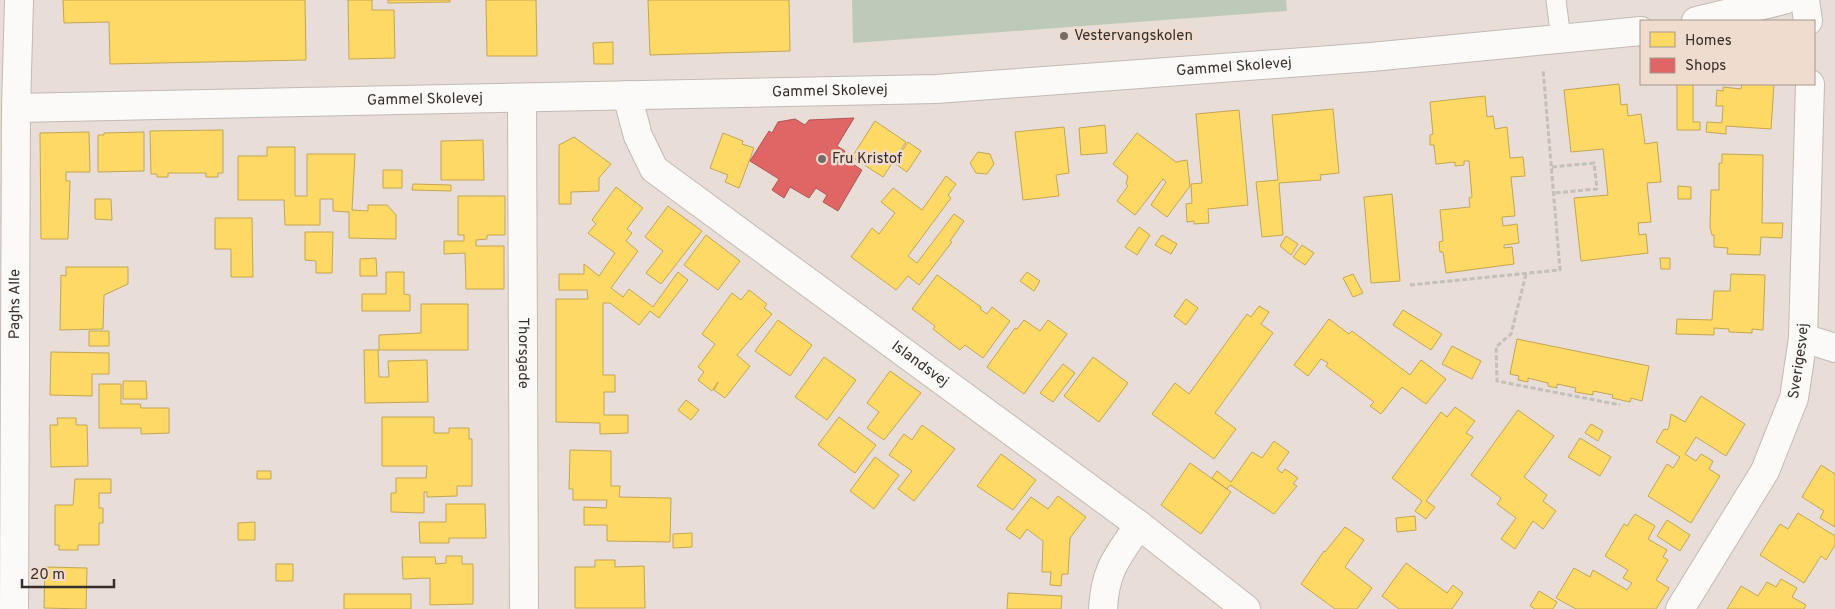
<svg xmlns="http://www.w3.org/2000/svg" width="1835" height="609" viewBox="0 0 1835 609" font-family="Overpass,sans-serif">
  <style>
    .green { fill: #bdcab9 }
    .homes { fill: #ffd966; stroke: #c3a654 }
    .shops { fill: #e06666; stroke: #ad5654 }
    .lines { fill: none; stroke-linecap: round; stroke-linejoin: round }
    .lane-casing { stroke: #c2bab5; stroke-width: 21 }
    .street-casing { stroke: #c2bab5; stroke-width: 30 }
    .path { stroke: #c3bfbb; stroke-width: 3; stroke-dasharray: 5 2.5; stroke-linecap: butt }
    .lane { stroke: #fcfaf9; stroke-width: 19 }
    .street { stroke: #fcfaf9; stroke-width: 28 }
    .poi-dot { fill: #756c67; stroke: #f0dccf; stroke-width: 2 }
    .labels { text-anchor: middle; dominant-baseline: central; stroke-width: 5; stroke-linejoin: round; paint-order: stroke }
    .poi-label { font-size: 15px; fill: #372f2a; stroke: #f0dccf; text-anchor: start }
    .street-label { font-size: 15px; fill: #372f2a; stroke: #f0dccf }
  </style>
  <rect width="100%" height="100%" fill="#e8ddd7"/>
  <!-- green -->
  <path class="green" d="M852 0H1286L1287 11 853 43Z"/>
  <!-- homes -->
  <path class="homes" d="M63 0H305L306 60 110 64 109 22 64 23Z
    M348 0H372V10H394L395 58 349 59Z
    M388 0H450V2L388 3Z
    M486 0H536L537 56H487Z
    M648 0H789L790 51 650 55Z
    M613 42V64H594L593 43Z
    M1619 84 1621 105 1627 104 1628 116 1641 114 1645 144 1657 142 1661 182 1647 183 1651 222 1638 223 1639 235 1646 234 1648 253 1581 261 1574 198 1608 195 1603 149 1571 152 1564 90Z
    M1677 84H1693V122H1700V130H1677Z
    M1742 84H1774L1771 129 1726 126V134L1706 132 1707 122 1722 123 1723 106H1716L1717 90 1723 91V87L1741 89Z
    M1485 96 1487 117 1493 116 1495 129 1507 127 1510 158 1523 157 1525 176 1511 177 1515 216 1502 217 1503 226 1517 224 1519 243 1504 245V248L1512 247 1514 264 1446 273 1443 252H1440L1439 242 1443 241 1440 210 1470 207 1469 198 1472 197 1469 161H1464V165L1455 166V162L1436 164 1434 145H1430V135L1433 134 1430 102Z
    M1333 109 1339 173 1320 175 1321 180 1279 183 1283 235 1262 237 1256 182 1278 180 1272 115Z
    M1239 110 1248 205 1208 209 1209 223 1194 224V221L1187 222 1186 204 1192 203 1191 184 1202 183 1196 114Z
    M875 121 906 142 883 177 852 157Z
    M1105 125 1107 153 1081 155 1079 128Z
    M1064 127 1069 173 1056 175 1059 196 1023 200 1015 132Z
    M223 130V173H218V177H206V173H168V177H157V174H151L150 131Z
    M89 132 90 172H66V181H70L68 239H41L40 133Z
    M144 132V171L98 172V135H104V133Z
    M723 133 743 141 742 144 754 148 739 188 725 182 728 175 710 168Z
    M1137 133 1176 162 1187 160 1190 186 1167 217 1151 205 1166 182 1163 179 1135 215 1117 201 1128 186 1126 184 1128 176 1113 164Z
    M574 137 611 164 599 178V191L571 192V204H559V145Z
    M483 140 484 180H441V141Z
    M908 142 921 151 907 172 894 163Z
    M267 147H295V196H307V154H355L352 210 368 211V205H387L396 215V239L349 238V212L333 211V199H320V225H285L284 200H238V156H267Z
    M978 152 990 154 994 164 987 174 976 173 970 163Z
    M1722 154 1763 155 1762 223H1783L1782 238 1761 237 1760 255 1727 254 1728 248 1714 247V235H1712L1710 227 1711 190H1719V163H1722Z
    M383 170H402V188H383Z
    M946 176 956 184 948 195 951 198 908 256 917 263 954 214 964 221 950 241 952 242 919 285 908 276 896 290 851 257 872 228 879 234 895 213 881 202 893 188 922 210Z
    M413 184 451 185V191L412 190Z
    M1678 186 1691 187V199H1678Z
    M616 187 643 208 627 229 632 233 626 241 638 251 611 288 623 297 629 289 653 307 678 272 688 280 659 318 650 311 639 325 610 303H603V375H615V392H604V415H628V433L600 434V423L556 422V299H588L587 290H559V274H584V264L599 276 615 253 588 233 596 224 592 220Z
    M1392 194 1400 281 1371 283 1364 197Z
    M458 196H505V235H487V239L476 240V246H504V289H466L465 253 444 254V241H464V235H458Z
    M95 199H111L112 220 95 219Z
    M668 206 702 231 661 284 646 273 663 251 645 237Z
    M215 218H252L253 277H231V249H215Z
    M1139 227 1150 235 1137 255 1125 247Z
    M305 232H333L332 273H316V261L305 260Z
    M706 235 740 261 718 290 684 265Z
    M1162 235 1177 244 1171 254 1155 245Z
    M1286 236 1298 244 1291 255 1280 246Z
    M1302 245 1314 253 1305 265 1293 257Z
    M376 258 377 276H360V259Z
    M1660 258H1670V269H1661Z
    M66 267H128V284L104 295 103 329 60 330 61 275 66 276Z
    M386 272H404V294L410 295V311H362V294H386Z
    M1027 272 1040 281 1034 291 1020 281Z
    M1353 274 1363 293 1353 297 1343 278Z
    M1731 274 1765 275 1763 330 1752 329V333L1729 332V329L1714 328V335L1676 334 1677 319 1712 320 1714 291H1730Z
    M937 275 981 307 980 309 987 314 992 307 1010 321 983 358 965 345 960 350 933 329 935 326 912 309Z
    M749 290 767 304 764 308 772 314 737 355 750 366 725 398 714 390 718 382 712 391 698 380 704 372 698 367 715 344 702 334 732 293 741 300Z
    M1186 299 1198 308 1186 325 1174 316Z
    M421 304H468V350H379V335L421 333Z
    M1259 306 1269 312 1261 324 1273 333 1215 413 1236 429 1214 459 1152 414 1175 383 1189 394 1247 314 1251 317Z
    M1403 310 1442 334 1431 350 1393 325Z
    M1329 319 1349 334 1352 331 1410 375 1421 360 1446 379 1426 404 1402 387 1381 414 1370 406 1374 402 1326 366 1328 363 1321 359 1308 376 1294 365Z
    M778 320 812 345 790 376 755 351Z
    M1024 320 1040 331 1048 320 1067 334 1024 394 987 367 1015 328 1017 329Z
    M89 331H109V346H89Z
    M1517 339 1649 366 1642 401 1631 398 1630 402 1612 398 1613 395 1593 391V395L1575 392 1576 388 1557 384V388L1548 386V383L1528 378V382L1518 380 1519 376 1510 374Z
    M1452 346 1481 361 1472 379 1442 364Z
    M364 350H378L379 377H389L388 361 427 360 428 402 365 403Z
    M51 352 109 353V374H92V396L50 395Z
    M824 357 856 380 827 420 795 397Z
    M1093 357 1128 383 1099 422 1064 396Z
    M1063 364 1075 373 1053 402 1040 393Z
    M890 371 921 393 884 440 867 428 879 412 867 403Z
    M123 381H146L147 399H123Z
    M99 384H121V404H140L141 408H169V433L141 434V428H99Z
    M1701 396 1745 424 1726 456 1696 437 1685 454 1696 461 1701 454 1713 461 1709 469 1720 476 1691 523 1648 496 1667 464 1673 468 1680 457 1656 442 1664 429 1667 430 1669 427 1671 414 1685 422Z
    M686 400 699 410 691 420 678 410Z
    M1455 407 1475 421 1466 433 1473 437 1426 501 1435 507 1426 519 1415 511 1422 501 1392 478 1441 412 1447 417Z
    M1518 410 1554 436 1524 477 1547 495 1543 501 1556 511 1543 529 1533 521 1515 549 1501 539 1516 518 1497 504 1501 498 1471 475Z
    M382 417H434V433H449V428H469V439H472V486H457V496L427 497V492H424V513L391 512V493H396V478H426L427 466H382Z
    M839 417 876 445 855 473 818 445Z
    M57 418H76V425H87L88 466 51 467 50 425H58Z
    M1591 424 1603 431 1598 441 1585 433Z
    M922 425 955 449 914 501 898 489 912 471 889 455 904 434 912 440Z
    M1580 438 1611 457 1600 476 1568 457Z
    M1274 441 1289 452 1277 469 1282 473 1285 469 1298 478 1293 484 1297 486 1274 514 1230 485 1227 489 1212 478 1217 471 1231 482 1252 452 1262 458Z
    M570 450 611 451V486H620L619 497 671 498 670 542 607 541V525H584V507L606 508 607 500H573V489H569Z
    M1001 454 1036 480 1013 510 977 486Z
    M875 457 899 475 874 509 850 491Z
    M1190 463 1231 492 1201 534 1161 505Z
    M1821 465 1835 474V527L1820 518 1824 511 1802 497Z
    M257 471H271V479H257Z
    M75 479H111V493H99V508H103V523H99V545H78V550H59V545H55V505H73Z
    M1058 496 1086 517 1070 538 1068 574H1062L1061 586 1050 585 1051 572H1042L1043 541 1027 529 1020 539 1006 529 1031 497 1048 509Z
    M446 504H485L486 538H449V543H420L419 522H446Z
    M1798 513 1835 536V545L1826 560 1821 556 1804 583 1760 555 1780 524 1788 529Z
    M1635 514 1655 526 1648 539 1667 550 1663 557 1668 560 1656 580 1669 588 1656 609H1576L1556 598 1574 568 1590 577 1593 570 1627 590 1632 583 1623 578 1628 570 1605 556 1624 524 1627 526Z
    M1415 516 1416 530 1397 532 1396 518Z
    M1667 520 1690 535 1680 551 1657 536Z
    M255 522V540H238V523Z
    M1345 527 1364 540 1345 567 1372 588 1357 609H1335L1301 584 1324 551 1325 552Z
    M692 533V547L673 548V534Z
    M446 556H462V564H473V604L430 605V578L403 579 402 557H435L436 564 446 563Z
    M595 560H615V567L644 566 645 608H575V567H595Z
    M1406 563 1447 593 1453 585 1463 593 1452 609H1399L1382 596Z
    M276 564H293V581H276Z
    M45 567 87 568 86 609 44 608Z
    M1781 579 1797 588 1792 597 1806 605 1804 609H1727L1741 586 1758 596 1767 582 1776 587Z
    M1539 591 1557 602 1553 609H1535L1530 606Z
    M1008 593 1062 596 1061 609H1007Z
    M344 594H411V609H344Z"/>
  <!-- shops -->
  <path class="shops" d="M854 118 837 146 845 151 842 157 862 170 838 211 823 202 827 195 816 188 809 198 790 187 784 198 772 190 779 179 750 161 769 131 772 133 778 122 795 119 805 125 809 120Z"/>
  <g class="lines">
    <!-- lane casing -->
    <g class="lane-casing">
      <path id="lane" d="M1556 0 1561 39"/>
    </g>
    <!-- street casing -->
    <g class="street-casing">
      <g id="street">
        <path d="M1805 0 1808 21"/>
        <path d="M1696 21 1784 0"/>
        <path id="s1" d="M627 95 638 136 654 169 1139 525 1246 609"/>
        <path id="s2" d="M522 98 524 609"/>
        <path id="s3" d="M16 108 936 89 1371 57 1641 31"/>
        <path d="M1803 338 1835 348"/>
        <path id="s4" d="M14 609 16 108 19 0"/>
        <path d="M1103 609C1105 570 1117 557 1139 525"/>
        <path id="s5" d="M1680 609 1765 471 1794 398 1803 338 1810 84"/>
      </g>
    </g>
    <!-- path -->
    <path class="path" d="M1552 167 1594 163 1597 189 1554 193
      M1526 274 1511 334 1496 347 1497 381 1620 405
      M1410 285 1560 270 1543 69"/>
    <!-- lane -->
    <use href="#lane" class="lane"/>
    <!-- street -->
    <use href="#street" class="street"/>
  </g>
  <!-- markers -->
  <g class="poi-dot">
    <circle cx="1064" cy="36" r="5"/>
    <circle cx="822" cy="159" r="5"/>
  </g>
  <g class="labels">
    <!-- poi labels -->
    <g class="poi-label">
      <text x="1074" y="36">Vestervangskolen</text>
      <text x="832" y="159">Fru Kristof</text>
    </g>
    <!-- street labels -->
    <g class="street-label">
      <text stroke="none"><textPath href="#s3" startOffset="1219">Gammel Skolevej</textPath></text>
      <text stroke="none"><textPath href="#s3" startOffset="814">Gammel Skolevej</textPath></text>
      <text stroke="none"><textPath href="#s3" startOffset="409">Gammel Skolevej</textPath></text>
      <text stroke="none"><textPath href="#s4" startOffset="305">Paghs Alle</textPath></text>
      <text stroke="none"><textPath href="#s2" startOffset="255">Thorsgade</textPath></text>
      <text stroke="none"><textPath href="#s5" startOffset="278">Sverigesvej</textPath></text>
      <text stroke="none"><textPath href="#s1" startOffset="409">Islandsvej</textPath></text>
    </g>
  </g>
  <!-- legend -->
  <rect x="1640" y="20" width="175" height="65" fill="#f0dccf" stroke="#a6978d"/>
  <rect x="1650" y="32" width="25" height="15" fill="#ffd966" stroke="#a6978d"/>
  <text x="1685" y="45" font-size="15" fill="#372f2a">Homes</text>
  <rect x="1650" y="58" width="25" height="15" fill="#e06666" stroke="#a6978d"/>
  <text x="1685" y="70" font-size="15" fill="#372f2a">Shops</text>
  <!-- scale -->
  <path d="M22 579v8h92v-8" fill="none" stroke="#372f2a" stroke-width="2.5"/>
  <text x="30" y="579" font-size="15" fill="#372f2a" stroke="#f0dccf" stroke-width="4" paint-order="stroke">20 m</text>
</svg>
